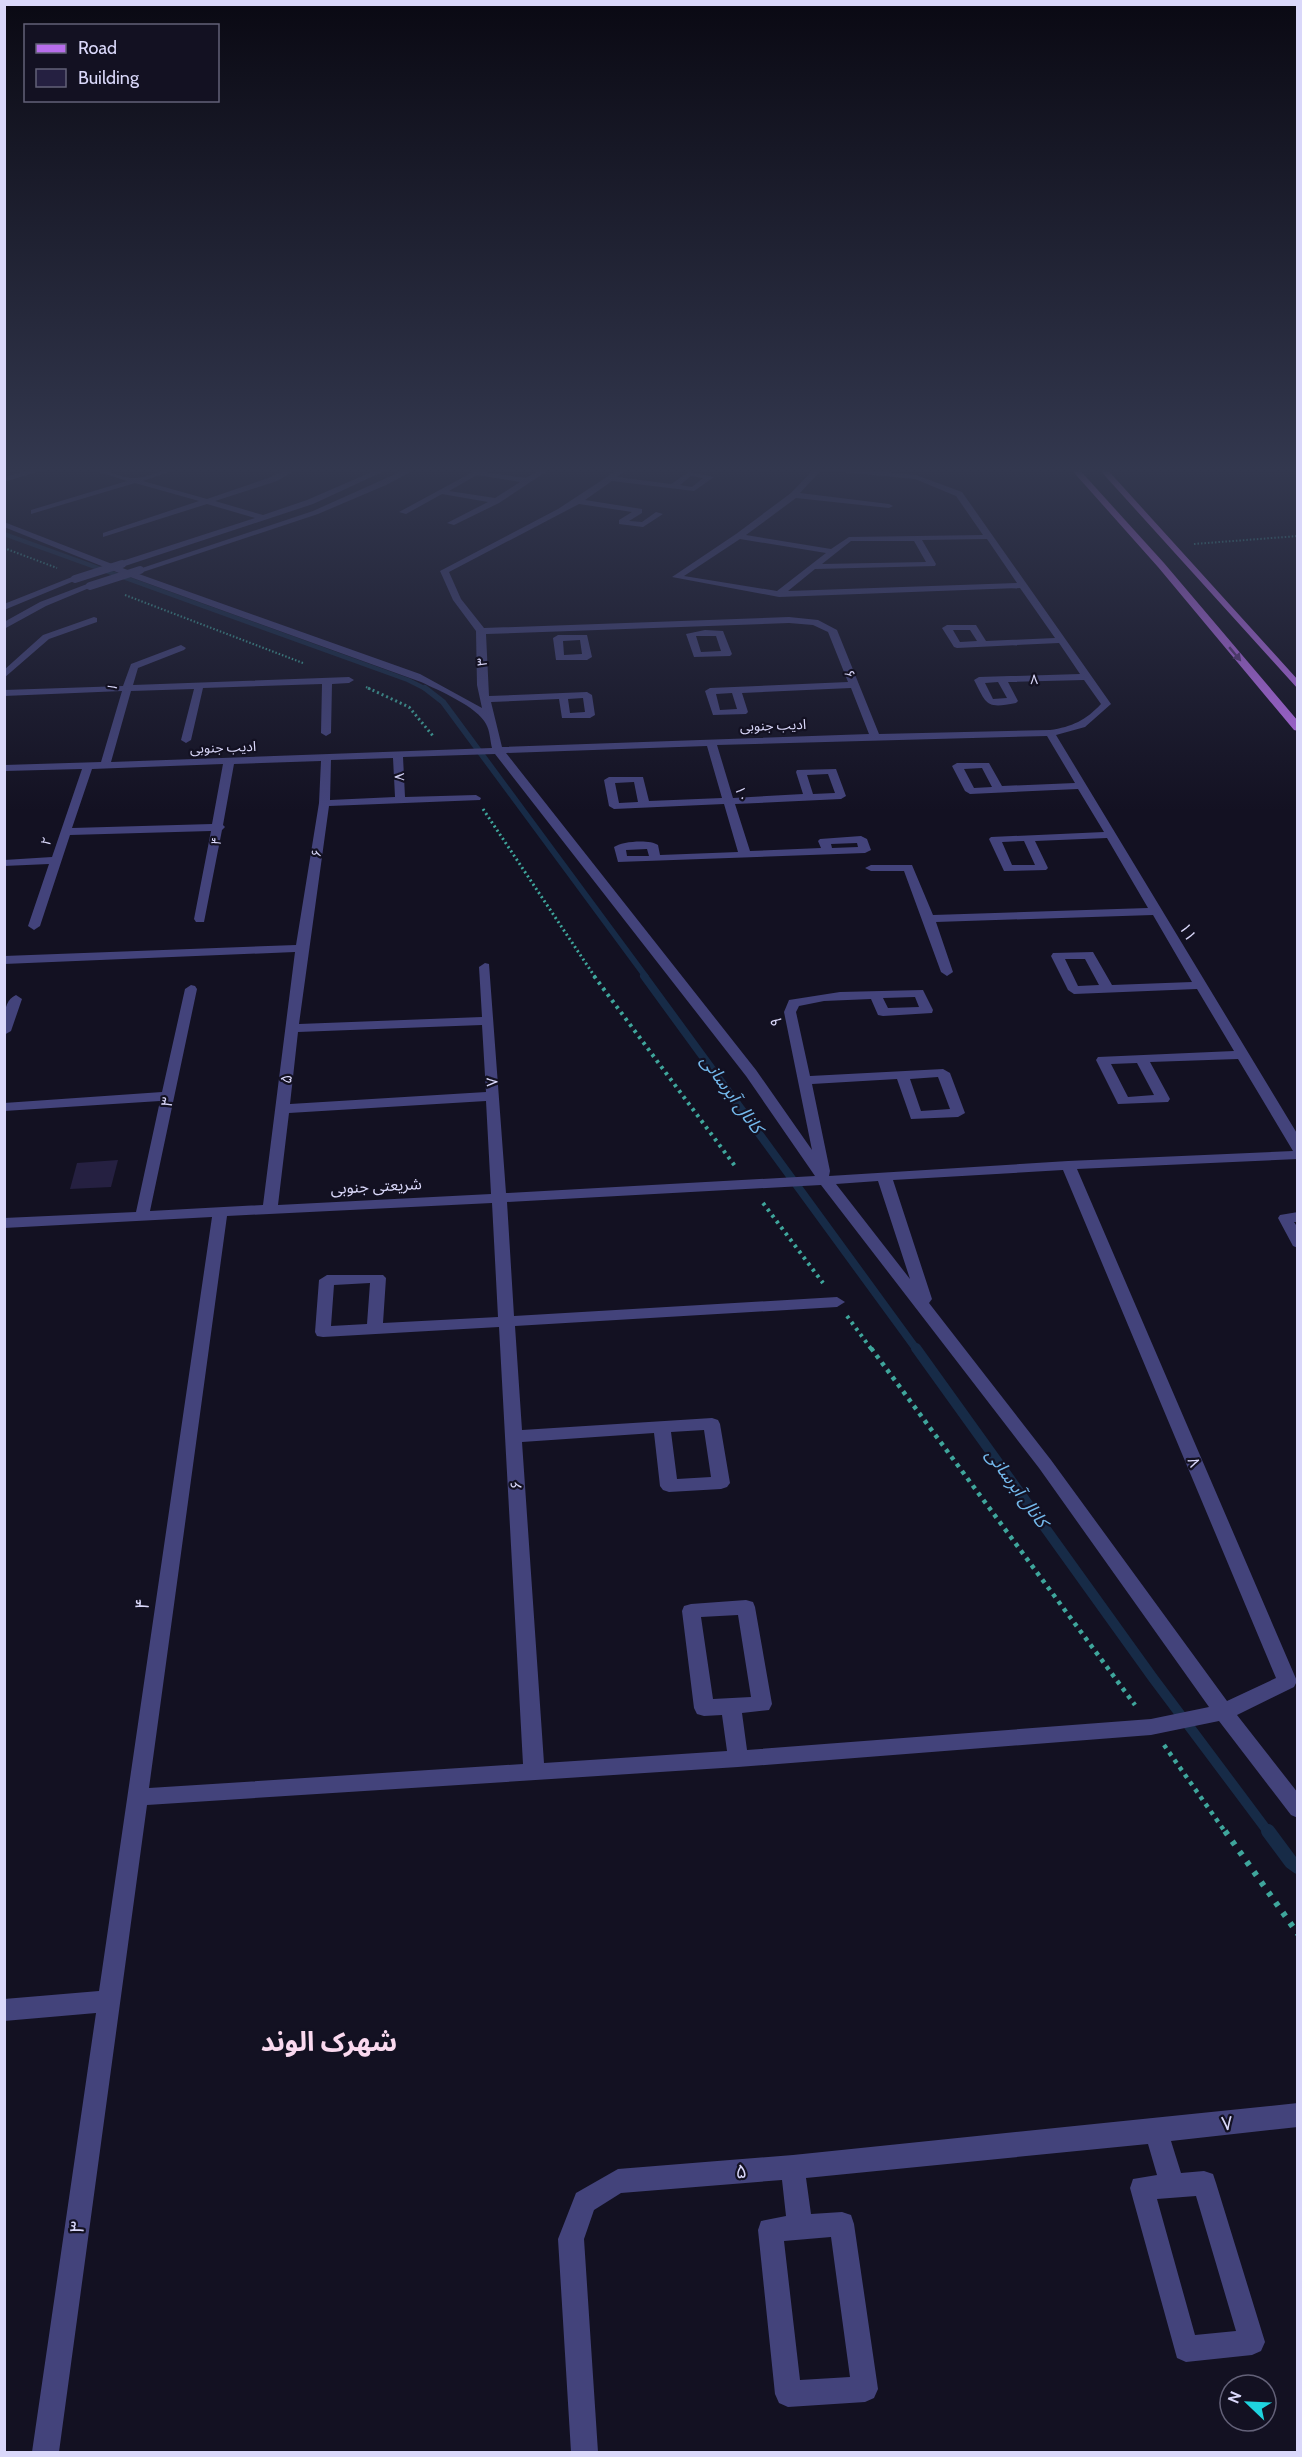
<svg xmlns="http://www.w3.org/2000/svg" width="1302" height="2457" viewBox="0 0 1302 2457" font-family="Cabin,'Noto Sans Arabic',sans-serif">
  <style>
    .lines { fill: none; stroke-linecap: round; stroke-linejoin: round }
    .stream-far4 { stroke: #172b47; stroke-width: 4.5 }
    .stream-far3 { stroke: #172b47; stroke-width: 6 }
    .stream-far2 { stroke: #172b47; stroke-width: 8 }
    .stream-far1 { stroke: #172b47; stroke-width: 10 }
    .stream { stroke: #172b47; stroke-width: 14 }
    .building { fill: #252041 }
    .path-far4 { stroke: #3fa69c; stroke-width: 2; stroke-dasharray: 1.5 2; stroke-linecap: butt }
    .path-far3 { stroke: #3fa69c; stroke-width: 3; stroke-dasharray: 2 3; stroke-linecap: butt }
    .path-far2 { stroke: #3fa69c; stroke-width: 4; stroke-dasharray: 3 4.5; stroke-linecap: butt }
    .path-far1 { stroke: #3fa69c; stroke-width: 4.5; stroke-dasharray: 4 5; stroke-linecap: butt }
    .path { stroke: #3fa69c; stroke-width: 6; stroke-dasharray: 4.5 8; stroke-linecap: butt }
    .minor { fill: #43437b; fill-rule: evenodd }
    .major { fill: #b76deb; fill-rule: evenodd }
    .minor-bridge { stroke: #43437b; stroke-width: 8 }
    .oneway { fill: #5d3a7c }
    .labels { text-anchor: middle; dominant-baseline: central; stroke-width: 4.5; stroke-linejoin: round; paint-order: stroke }
    .far-street-label { font-size: 14px; fill: #dad8fa; stroke: #131122 }
    .street-label { font-size: 16px; fill: #dad8fa; stroke: #131122 }
    .water-label { font-size: 18px; font-style: italic; fill: #74b9ec; stroke: #131122 }
    .near-street-label { font-size: 20px; fill: #dad8fa; stroke: #131122 }
    .near-district-label { font-size: 27px; font-weight: bold; fill: #fad9ef; stroke: #131122 }
  </style>
  <rect width="100%" height="100%" fill="#131122"/>
  <g class="lines">
    <!-- stream-far4 -->
    <path class="stream-far4" d="M4 534 408 680 428 690"/>
    <!-- stream-far3 -->
    <path class="stream-far3" d="M425 688 443 702 646 977"/>
    <!-- stream-far2 -->
    <path class="stream-far2" d="M644 976 917 1350"/>
    <!-- stream-far1 -->
    <path class="stream-far1" d="M916 1348 1153 1678 1269 1833"/>
    <!-- stream -->
    <path class="stream" d="M1268 1831 1291 1862 1298 1867"/>
  </g>
  <!-- building -->
  <path class="building" d="M118 1160 111 1187 70 1189 77 1163Z"/>
  <g class="lines">
    <!-- path-far4 -->
    <path class="path-far4" d="M1194 544 1298 536
      M4 548 57 568
      M125 595 303 663
      M366 687 372 690"/>
    <!-- path-far3 -->
    <path class="path-far3" d="M368 688 409 707 433 736
      M483 809 595 977"/>
    <!-- path-far2 -->
    <path class="path-far2" d="M594 976 735 1166
      M763 1203 823 1283
      M847 1316 872 1350"/>
    <!-- path-far1 -->
    <path class="path-far1" d="M871 1348 1135 1705
      M1164 1745 1226 1833"/>
    <!-- path -->
    <path class="path" d="M1225 1831 1298 1934"/>
    <!-- minor -->
    <path class="minor" d="M41 467H53L4 482V477Z
      M84 467C102 466 120 479 136 478 152 477 166 467 183 467L143 481 207 499 271 477 292 467H301L277 481 215 501 263 515 307 500 383 467H393L313 504 122 567 118 564 119 562 255 518 207 504 103 537V533L199 501 135 483 31 514V510L127 481Z
      M411 467H420L386 485 318 514 143 572 136 570 313 511Z
      M482 467H491L484 472 526 478 544 467H553L499 503 454 525 447 523 488 502 442 494 406 514 399 512ZM477 475 520 482 495 498 449 491Z
      M622 467H630L617 477 671 484 689 472 714 477 694 491 612 481 585 500 642 509V513L629 521 642 522 656 512 663 514 643 527 619 524V520L632 512 579 504 449 572 461 599 484 628 789 617 818 620 837 630 879 734 1050 730C1072 727 1086 720 1101 704L1084 680 1008 682 1018 701 1016 703C986 709 987 705 974 680L979 677 1080 674 1059 643 957 648 954 647 942 628 947 625H976L986 641 1055 638 1020 588 779 597 672 577 736 534 791 493 813 470 805 467H831L916 475 962 492 1111 704 1085 727 1056 735 1298 1135V1159L1077 1169 1297 1681 1294 1687 1237 1715 1298 1793V1818L1291 1815 1219 1721 1151 1735 738 1767 147 1805 59 2452H32L96 2013 4 2021V1999L99 1991 212 1217 4 1228V1218L136 1212 160 1101 4 1111V1103L162 1092 185 989 191 985 195 986 197 989 150 1211 263 1205 295 952 4 964V956L296 945 319 803 321 761 234 764 223 825 225 827 222 830 204 922H196L194 919 211 831 70 835 40 926 34 930 28 926 49 864 4 866V860L52 857 82 769 4 771V765L101 762 122 691 4 696V690L123 686 131 664 181 645 186 648 184 650 138 668 133 685 349 677 354 680 349 683 332 684 331 733 326 736 321 733 322 684 203 688 191 740 186 743 181 740 194 689 131 691 111 762 492 748C490 740 490 731 486 724 478 707 438 690 421 682L119 573 4 527V522L125 569 420 674 482 708 477 685 476 631 453 600 440 571 558 509ZM821 470 915 479 956 496 983 535 849 537 831 549 746 535 796 498 889 508 893 506 889 504 800 493ZM691 476 703 478 692 487 680 485ZM740 539 826 553 777 591 684 576ZM987 539 1017 583 788 591 815 569 935 566 936 564 922 540ZM851 541H914L926 562 822 564ZM789 623 813 625 828 632 848 682 710 688 705 691 713 715 746 714 748 712 742 693 851 688 869 734 502 747 491 702 559 699 562 718H590L595 715 592 695 587 692 489 696 486 634ZM953 630H970L977 641 960 642ZM998 682 1007 698 993 699 985 683ZM732 693 737 709 720 710 716 694ZM583 698 585 712 570 713 568 699ZM1047 736 1075 783 1002 786 989 763H957L952 766 965 791 970 794 1078 789 1104 832 991 837 989 839 1004 871 1046 870 1048 868 1035 841 1107 838 1148 908 933 915 912 865H871L865 868 871 871H904L941 972 947 976 953 972 936 922 1153 915 1192 982 1112 985 1093 952 1053 953 1051 956 1068 990 1074 994 1197 989 1234 1051 1098 1057 1096 1060 1118 1104 1168 1102 1170 1099 1150 1062 1238 1059 1293 1151 1068 1161 829 1176 830 1171 812 1084 897 1079 911 1119 958 1117 965 1113 950 1073 943 1069 810 1076 796 1012 799 1006 824 1001 871 999 878 1015 883 1016 932 1013 933 1010 923 990 840 992 789 1000 784 1012 812 1150 756 1070 506 753 707 746 722 798 649 801 643 777H609L604 780 609 806 614 809 724 804 738 852 660 855 658 845C650 839 622 841 614 847L618 862 865 853 871 850 867 839 861 836 820 839 818 841 821 848 750 851 735 804 841 799 846 796 836 769 797 770 796 772 803 794 733 798 717 745ZM495 754 746 1076 815 1176 506 1193 489 964 485 963 479 967 482 1017 299 1024 329 806 480 800 481 798 476 795 405 797 403 757ZM393 758 395 797 330 800 331 760ZM223 764 212 824 72 828 92 769ZM982 768 992 787 974 788 964 769ZM828 774 835 793 813 794 807 775ZM634 782 638 802 619 803 615 783ZM1024 841 1035 865H1012L1002 842ZM857 843 858 847 832 848 831 844ZM647 849 649 856H627L626 850ZM1065 959H1085L1099 985 1078 986ZM915 997 919 1007 888 1008 883 998ZM482 1025 486 1092 290 1104 298 1032ZM1137 1063 1154 1095 1128 1097 1111 1064ZM938 1077 950 1109 921 1111 910 1079ZM486 1101 491 1194 278 1205 289 1113ZM1063 1170 1276 1678 1227 1701 1051 1460 929 1303 932 1299 893 1180ZM878 1181 910 1279 836 1184ZM821 1185 1039 1468 1209 1707 1151 1719 747 1750 742 1713 769 1710 772 1704 755 1607 753 1602 746 1600 691 1604 684 1606 682 1611 694 1708 697 1714 704 1716 722 1715 727 1751 544 1763 522 1442 654 1433 660 1486 663 1490 669 1492 721 1489 727 1487 730 1483 720 1424 718 1420 712 1418 522 1430 515 1326 837 1307 845 1302 837 1297 514 1316 507 1202ZM492 1203 498 1317 383 1323 386 1278 383 1275H327L319 1280 315 1332 317 1336 323 1337 499 1327 523 1764 149 1788 227 1216ZM370 1283 367 1324 331 1326 334 1285ZM704 1430 711 1477 677 1479 671 1432ZM738 1615 751 1697 713 1699 701 1617Z
      M72 577 79 579 4 610V604Z
      M87 584 94 586 46 606 4 629V622L40 602Z
      M94 617 97 618V622L49 639 4 678V670L43 635Z
      M705 630 723 631 732 654 730 656 694 657 686 634ZM696 636H716L721 651 701 652Z
      M558 635H587L592 657 587 660H556L553 638ZM580 640 582 654 564 655 563 641Z
      M16 995 22 999 11 1031 4 1035C4 1022 2 1001 16 995Z
      M1298 1212V1222H1294L1298 1228V1248L1293 1246 1278 1218 1280 1215Z
      M1298 2103V2127L1171 2141 1181 2173 1204 2171 1213 2174 1216 2183 1265 2342 1261 2351 1252 2355 1186 2362 1177 2358 1130 2188 1133 2179 1157 2175 1148 2144 806 2178 811 2214 842 2212 851 2215 854 2224 878 2389 874 2398 865 2402 788 2407 779 2403 775 2394 758 2230 761 2221 786 2216 782 2180 621 2193 594 2210 584 2239 598 2452H571L558 2239 576 2193 618 2169 793 2155ZM1196 2196 1236 2331 1195 2335 1157 2199ZM831 2237 850 2377 800 2380 784 2241Z"/>
    <!-- major -->
    <path class="major" d="M1069 467H1077L1164 563 1298 721V731L1294 730 1158 567Z
      M1097 467H1105L1298 680V689Z"/>
    <!-- minor-bridge -->
    <path class="minor-bridge" d="M75 579 122 564
      M90 586 140 570"/>
  </g>
  <!-- one-way arrows -->
  <defs><path id="oneway-solid" d="M-6-.8H1V-3.2L6.5 0L1 3.2V.8H-6Z" transform="scale(1.5)"/></defs>
  <use class="oneway" href="#oneway-solid" transform="translate(1235 654) rotate(50)"/>
  <!-- sky -->
  <linearGradient id="sky" x2="0" y2="1"><stop stop-color="#0a0913"/><stop offset="0.58" stop-color="#33384f"/><stop offset="1" stop-color="#33384f" stop-opacity="0"/></linearGradient>
  <rect width="1302" height="811" fill="url(#sky)"/>
  <g class="labels">
    <!-- far-street labels -->
    <g class="far-street-label">
      <text transform="translate(482 662) rotate(-91)">۳</text>
      <text transform="translate(850 674) rotate(67)">۶</text>
      <text transform="translate(1034 679) rotate(-2)">۸</text>
      <text transform="translate(112 687) rotate(-74)">۱</text>
      <text transform="translate(773 725) rotate(-2)">ادیب جنوبی</text>
      <text transform="translate(223 747) rotate(-2)">ادیب جنوبی</text>
      <text transform="translate(399 777) rotate(-92)">۸</text>
      <text transform="translate(742 794) rotate(73)">۱۰</text>
      <text transform="translate(46 841) rotate(-71)">۲</text>
      <text transform="translate(216 841) rotate(-79)">۴</text>
      <text transform="translate(316 853) rotate(-82)">۶</text>
    </g>
    <!-- street labels -->
    <g class="street-label">
      <text transform="translate(1188 932) rotate(59)">۱۱</text>
      <text transform="translate(776 1022) rotate(-96)">۹</text>
      <text transform="translate(286 1079) rotate(-83)">۵</text>
      <text transform="translate(492 1082) rotate(-93)">۷</text>
      <text transform="translate(167 1102) rotate(-78)">۳</text>
      <text transform="translate(376 1186) rotate(-3)">شریعتی جنوبی</text>
      <text transform="translate(1194 1462) rotate(67)">۸</text>
      <text transform="translate(516 1485) rotate(-94)">۶</text>
    </g>
    <!-- water labels -->
    <g class="water-label">
      <text transform="translate(732 1094) rotate(54)">کانال آبرسانی</text>
      <text transform="translate(1017 1488) rotate(54)">کانال آبرسانی</text>
    </g>
    <!-- near-street labels -->
    <g class="near-street-label">
      <text transform="translate(142 1604) rotate(-82)">۴</text>
      <text transform="translate(1227 2123) rotate(-7)">۷</text>
      <text transform="translate(741 2171) rotate(-5)">۵</text>
      <text transform="translate(77 2227) rotate(-82)">۳</text>
    </g>
    <!-- near-district labels -->
    <g class="near-district-label">
      <text x="329" y="2041">شهرک الوند</text>
    </g>
  </g>
  <!-- border -->
  <rect width="1302" height="2457" fill="none" stroke="#dad8fa" stroke-width="12"/>
  <!-- legend -->
  <rect x="24" y="24" width="195" height="78" fill="#131122" stroke="#636178" stroke-width="1.5"/>
  <rect x="36" y="44" width="30" height="9" fill="#b76deb" stroke="#636178" stroke-width="1.5"/>
  <text x="78" y="54" font-size="18" fill="#dad8fa">Road</text>
  <rect x="36" y="69" width="30" height="18" fill="#252041" stroke="#636178" stroke-width="1.5"/>
  <text x="78" y="84" font-size="18" fill="#dad8fa">Building</text>
  <!-- north arrow -->
  <g transform="translate(1248 2403) rotate(293)"><circle r="28" fill="#131122" stroke="#636178" stroke-width="1.5"/>
  <path d="M0-4.5L10 22L0 15L-10 22Z" fill="#1fd4df"/>
  <text y="-9" font-size="16" font-weight="bold" text-anchor="middle" fill="#dad8fa">N</text>
  </g>
</svg>
